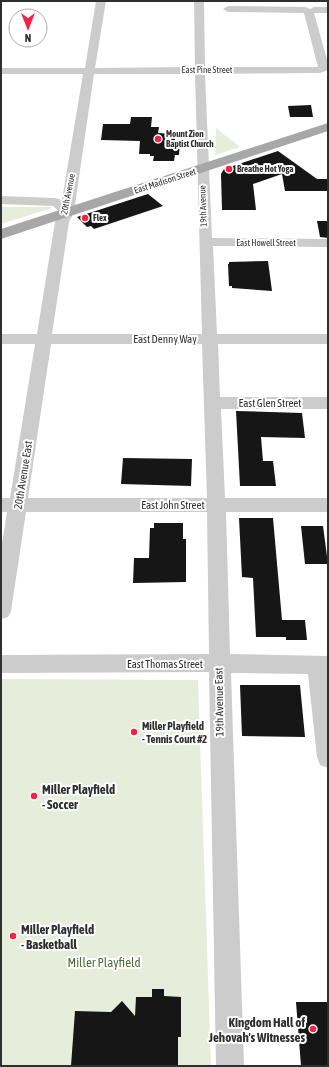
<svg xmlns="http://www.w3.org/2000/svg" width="329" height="1067" viewBox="0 0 329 1067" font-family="'Asap Condensed',sans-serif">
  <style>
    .green { fill: #e6eddb }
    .building { fill: #161616 }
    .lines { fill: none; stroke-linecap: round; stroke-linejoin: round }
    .minor { fill: #ccc; fill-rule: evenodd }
    .major { fill: #a7a7a7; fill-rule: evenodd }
    .poi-dot { fill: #f42345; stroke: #fff; stroke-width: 1.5 }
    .labels { text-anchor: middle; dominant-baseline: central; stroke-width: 4; stroke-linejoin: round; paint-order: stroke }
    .far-street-label { font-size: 9px; fill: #2f2f2f; stroke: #fff }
    .far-poi-label { font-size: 9px; font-weight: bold; fill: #2f2f2f; stroke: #fff; text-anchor: start }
    .street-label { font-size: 11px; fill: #2f2f2f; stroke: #fff }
    .poi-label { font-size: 11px; font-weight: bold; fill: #2f2f2f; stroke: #fff; text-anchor: start }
    .near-poi-label { font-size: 13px; font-weight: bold; fill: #2f2f2f; stroke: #fff; text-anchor: start }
    .near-park-label { font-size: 13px; fill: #566e38; stroke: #fff }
  </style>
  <rect width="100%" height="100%" fill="#fff"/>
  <!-- green -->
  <path class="green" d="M216 128 240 147 215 155Z
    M1 207H51L52 208 1 224Z
    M1 679 198 680 211 1066H1Z"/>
  <!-- building -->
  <path class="building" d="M311 105 313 117H290L288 106Z
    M131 117H152L151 127H159L158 133 175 134V140H180L179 155H175L174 161H153L154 156H150V154H139L140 141 101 140 103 124H130Z
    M278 151 317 179H328V191H285L282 174 253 184 256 210H222L221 174 224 169Z
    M148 194 163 206 94 229 91 226 87 227 77 217Z
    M317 221H328V238L320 237Z
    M268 261 272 291 232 288V286H229L228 264H229V262Z
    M236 411 302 413 305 438 261 437 263 461H273L276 486H240Z
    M123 458 192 459 191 486 121 484Z
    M239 518H273L282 620H305L307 640H286V637H256L253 578 242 577Z
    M154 523H183V539H186V582L133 583 134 558H149L150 528H154Z
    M301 526H323L328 564H305Z
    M240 685H300L305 737 242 736Z
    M152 989H164V996L181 997V1037H178V1066H71L75 1011 111 1012 122 1001 135 1016 136 997H152Z
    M296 1002H328V1066H301Z"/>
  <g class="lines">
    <!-- minor -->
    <path class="minor" d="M96 1H106L95 68 195 67 194 1H204L205 67H318L304 13 228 12 223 9 228 6 305 7 310 9 314 7H328V13H314L328 63V70L320 73 205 74 212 238 328 239V247L213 246 217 334H328V344H218L220 397H328V409H221L225 498H328V512H226L230 654 328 656V768L320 765 317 757 308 674 231 673 244 1066H216L209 672 1 673V655L209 654 207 512H26L11 611 8 617 1 619V550L7 512H1V498H10L35 344H1V334H37L55 222 60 212 53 206 1 204V196L55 198 62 200 83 74H1V68H85ZM94 74H195L202 334H52L69 222 74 212ZM51 344H202L207 498H28Z"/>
    <!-- major -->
    <path class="major" d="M328 123V131L1 239V229Z"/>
  </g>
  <!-- markers -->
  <g class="poi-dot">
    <circle cx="158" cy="139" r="4"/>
    <circle cx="229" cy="169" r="4"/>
    <circle cx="85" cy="218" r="4"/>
    <circle cx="134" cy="732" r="4"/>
    <circle cx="34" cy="796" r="4"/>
    <circle cx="13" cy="936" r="4"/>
    <circle cx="313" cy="1029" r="4"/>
  </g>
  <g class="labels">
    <!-- far-street labels -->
    <g class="far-street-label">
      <text x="207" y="70">East Pine Street</text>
      <text transform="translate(165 181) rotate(-18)">East Madison Street</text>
      <text transform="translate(68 194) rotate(-79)">20th Avenue</text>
      <text transform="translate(203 206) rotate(-92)">19th Avenue</text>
      <text x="266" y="243">East Howell Street</text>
    </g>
    <!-- far-poi labels -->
    <g class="far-poi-label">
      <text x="166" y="134">Mount Zion<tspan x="166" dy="10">Baptist Church</tspan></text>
      <text x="237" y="169">Breathe Hot Yoga</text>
      <text x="93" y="218">Flex</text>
    </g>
    <!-- street labels -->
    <g class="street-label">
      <text x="165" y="339">East Denny Way</text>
      <text x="270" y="403">East Glen Street</text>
      <text transform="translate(23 475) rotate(-81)">20th Avenue East</text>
      <text x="173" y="505">East John Street</text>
      <text x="165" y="664">East Thomas Street</text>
      <text transform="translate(219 702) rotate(-91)">19th Avenue East</text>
    </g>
    <!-- poi labels -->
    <g class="poi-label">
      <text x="142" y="726">Miller Playfield<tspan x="142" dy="13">- Tennis Court #2</tspan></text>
    </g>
    <!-- near-poi labels -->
    <g class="near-poi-label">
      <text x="42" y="789">Miller Playfield<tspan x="42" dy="15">- Soccer</tspan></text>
      <text x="21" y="929">Miller Playfield<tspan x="21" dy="15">- Basketball</tspan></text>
      <text x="305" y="1022" text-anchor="end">Kingdom Hall of<tspan x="305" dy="15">Jehovah's Witnesses</tspan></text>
    </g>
    <!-- near-park labels -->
    <g class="near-park-label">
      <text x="104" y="962">Miller Playfield</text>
    </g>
  </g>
  <!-- border -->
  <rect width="329" height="1067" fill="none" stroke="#2f2f2f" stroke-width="4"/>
  <!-- north arrow -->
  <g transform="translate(28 28) rotate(180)"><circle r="19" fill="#ffffff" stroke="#acacac"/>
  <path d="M0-3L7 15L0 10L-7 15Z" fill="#f42345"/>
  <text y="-6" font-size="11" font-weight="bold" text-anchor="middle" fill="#2f2f2f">N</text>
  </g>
</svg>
